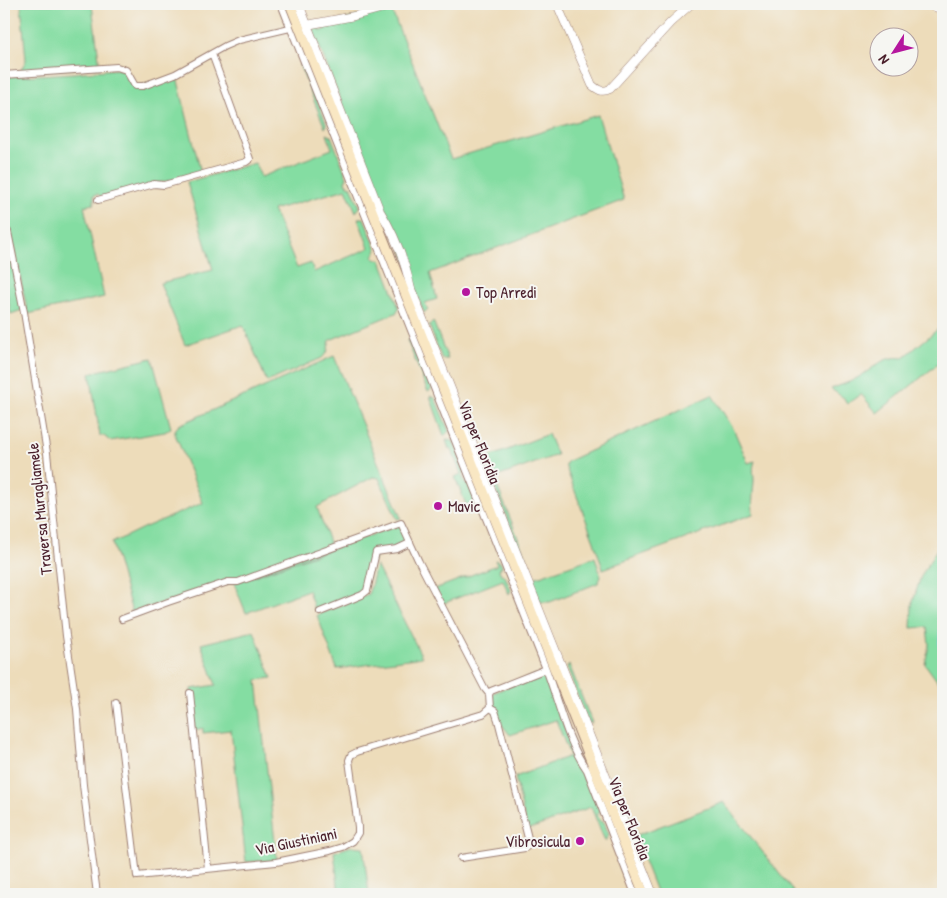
<svg xmlns="http://www.w3.org/2000/svg" width="947" height="898" viewBox="0 0 947 898" font-family="'Patrick Hand',sans-serif">
  <style>
    .green { fill: #84dda2; stroke: #677e66 }
    .lines { fill: none; stroke-linecap: round; stroke-linejoin: round }
    .stream { stroke: #7ebef3; stroke-width: 2 }
    .minor-casing { stroke: #9c7e72; stroke-width: 8 }
    .tertiary-casing { stroke: #9c7e72; stroke-width: 9 }
    .secondary-casing { stroke: #9c7e72; stroke-width: 11 }
    .minor { stroke: #fff; stroke-width: 6 }
    .tertiary { stroke: #fff; stroke-width: 8 }
    .secondary { stroke: #f9e7c3; stroke-width: 9 }
    .poi-dot { fill: #b5179e; stroke: #f6f6f2; stroke-width: 2 }
    .labels { text-anchor: middle; dominant-baseline: central; stroke-width: 4; stroke-linejoin: round; paint-order: stroke }
    .poi-label { font-size: 16px; fill: #4a1f2b; stroke: #f6f6f2; text-anchor: start }
    .street-label { font-size: 16px; fill: #4a1f2b; stroke: #f6f6f2 }
  </style>
  <rect width="100%" height="100%" fill="#f6f6f2"/>
  <filter id="ink" filterUnits="userSpaceOnUse"><feTurbulence type="fractalNoise" baseFrequency=".02" numOctaves="2"/><feDisplacementMap in="SourceGraphic" scale="10" xChannelSelector="R" yChannelSelector="G"/><feConvolveMatrix kernelMatrix="1 2 1 2 8 2 1 2 1" color-interpolation-filters="sRGB"/></filter>
  <filter id="wash" filterUnits="userSpaceOnUse"><feTurbulence type="fractalNoise" baseFrequency=".0096" numOctaves="4" result="noise"/><feDisplacementMap in="SourceGraphic" scale="20" xChannelSelector="R" yChannelSelector="G"/><feGaussianBlur stdDeviation="1.12" result="paint"/><feColorMatrix in="noise" values="0 0 0 0 0 0 0 0 0 0 0 0 0 0 0 0 0 1.4 0 .05"/><feComposite in="paint" operator="in"/></filter>
  <g filter="url(#wash)">
    <rect width="100%" height="100%" fill="#eddcba"/>
    <!-- green -->
    <path class="green" d="M21 4H87L88 5H92L100 67 20 72 26 60Z
      M391 9 451 159 598 115 624 200 430 273 437 299 425 303 428 309 424 313C410 278 403 241 383 209L313 30 317 25 321 31 325 30V24Z
      M299 64H303L327 125 325 128Z
      M116 69 123 70 134 87 177 77 201 173 101 197 98 194 94 195V204L84 206 104 297 28 314 10 229 6 230 22 310 11 314 4 278V77L74 73Z
      M327 134 331 136 347 177 345 181 346 184 351 186 360 207 356 212 346 189 273 210 297 268 311 263 314 272 369 248 358 218H364L377 250 373 256 375 259 381 260 399 308 396 313 330 340 327 353 322 358 267 382 243 325 185 345 160 283 213 270 187 182 255 163 261 177 332 149Z
      M433 321 448 359H442L429 325Z
      M943 325V360L877 413 861 394 847 404 844 398 831 389C840 385 849 383 857 378 874 369 882 355 903 358Z
      M407 340 413 342 432 389 428 392Z
      M334 356 401 518 397 519 379 478 373 477 317 507 331 548 237 581 132 612 112 543 143 528 203 503 175 434V430L179 425Z
      M152 358 171 428 165 432 110 441 104 436H100L90 373Z
      M712 395 733 428 748 463 755 461C752 469 754 473 754 481 753 492 752 503 753 514L603 569 594 541 565 465 568 461Z
      M430 396 435 398 449 431 444 436Z
      M548 434 557 455 494 478 526 558H523L489 474C491 465 484 462 482 453L483 450 487 458Z
      M446 440 453 441 465 472 462 475 466 485 470 484 478 504 475 510 469 512 455 477 461 474 451 448 449 449Z
      M400 525 408 543 396 548 380 549C373 562 367 572 367 587L360 594 315 611 308 590 246 613 234 583Z
      M937 549 943 552V702V689L925 664 929 645 927 627 911 628 912 605 921 576Z
      M595 557 601 577 598 583 550 602H540L526 567H529L534 578Z
      M495 560 500 562 502 566 499 570 501 574 505 576 511 590 509 594 503 580 442 604 435 589 497 565Z
      M376 565 422 657 337 669 317 615 368 594C372 586 373 575 376 565Z
      M254 631 272 678 257 680 277 860 246 862 231 730 203 733V728L195 730 191 689 216 685 201 644Z
      M569 664 592 723H588L567 668Z
      M535 675 546 677 575 758 584 772 582 774 586 784 589 785 600 812 597 814 600 821 604 822 609 835 605 841 591 807 527 830 515 777 570 756 556 720 510 735 502 725 492 699 493 693Z
      M622 799 637 835 724 802 795 894H657L621 802Z
      M352 846 363 847 369 894H339L334 852Z"/>
    <g class="lines">
      <!-- stream -->
      <path class="stream" d="M943 620C939 633 938 652 943 665"/>
    </g>
  </g>
  <g filter="url(#ink)">
    <g class="lines">
      <!-- minor casing -->
      <g class="minor-casing">
        <path id="minor" d="M281 4 546 669C559 703 566 740 587 770L635 894
          M4 75 117 67 126 70 135 86H143L175 74 225 46 239 40 290 28
          M98 200 154 184 164 185 246 162 250 159 212 54
          M8 232 24 312 47 453 66 636 77 709 83 785 97 894
          M320 612 362 595 367 591 376 552 397 549 410 543
          M122 619 168 602 228 582H238L401 523 419 562 485 689 489 694
          M190 693 208 869
          M116 703 137 876 276 862 330 851 343 847 353 841 358 833V827L349 760 351 755 357 752 483 714 490 708 489 694 491 691 546 669
          M461 858 525 848 528 846 529 842 498 720 495 711 490 708"/>
      </g>
      <!-- tertiary casing -->
      <g class="tertiary-casing">
        <path id="tertiary" d="M299 4 380 211C395 235 405 262 411 289L653 894
          M557 4 592 85C598 90 602 93 610 89L670 23 691 4
          M927 4 943 10
          M307 25 354 16 398 4"/>
      </g>
      <!-- secondary casing -->
      <g class="secondary-casing">
        <path id="secondary" d="M290 4 644 894"/>
      </g>
      <!-- minor -->
      <use href="#minor" class="minor"/>
      <!-- tertiary -->
      <use href="#tertiary" class="tertiary"/>
      <!-- secondary -->
      <use href="#secondary" class="secondary"/>
    </g>
  </g>
  <!-- markers -->
  <g class="poi-dot">
    <circle cx="466" cy="292" r="5"/>
    <circle cx="438" cy="506" r="5"/>
    <circle cx="580" cy="841" r="5"/>
  </g>
  <g class="labels">
    <!-- poi labels -->
    <g class="poi-label">
      <text x="476" y="292">Top Arredi</text>
      <text x="448" y="506">Mavic</text>
      <text x="570" y="841" text-anchor="end">Vibrosicula</text>
    </g>
    <!-- street labels -->
    <g class="street-label">
      <text transform="translate(480 442) rotate(68)">Via per Floridia</text>
      <text transform="translate(39 509) rotate(-96)">Traversa Muragliamele</text>
      <text transform="translate(630 818) rotate(68)">Via per Floridia</text>
      <text transform="translate(296 841) rotate(-12)">Via Giustiniani</text>
    </g>
  </g>
  <!-- margin -->
  <rect width="947" height="898" fill="none" stroke="#f6f6f2" stroke-width="20"/>
  <!-- north arrow -->
  <g transform="translate(894 52) rotate(234)"><circle r="24" fill="#f6f6f2" stroke="#b1a0a2"/>
  <path d="M0-4L9 19L0 12L-9 19Z" fill="#b5179e"/>
  <text y="-8" font-size="14" font-weight="bold" text-anchor="middle" fill="#4a1f2b">N</text>
  </g>
</svg>
